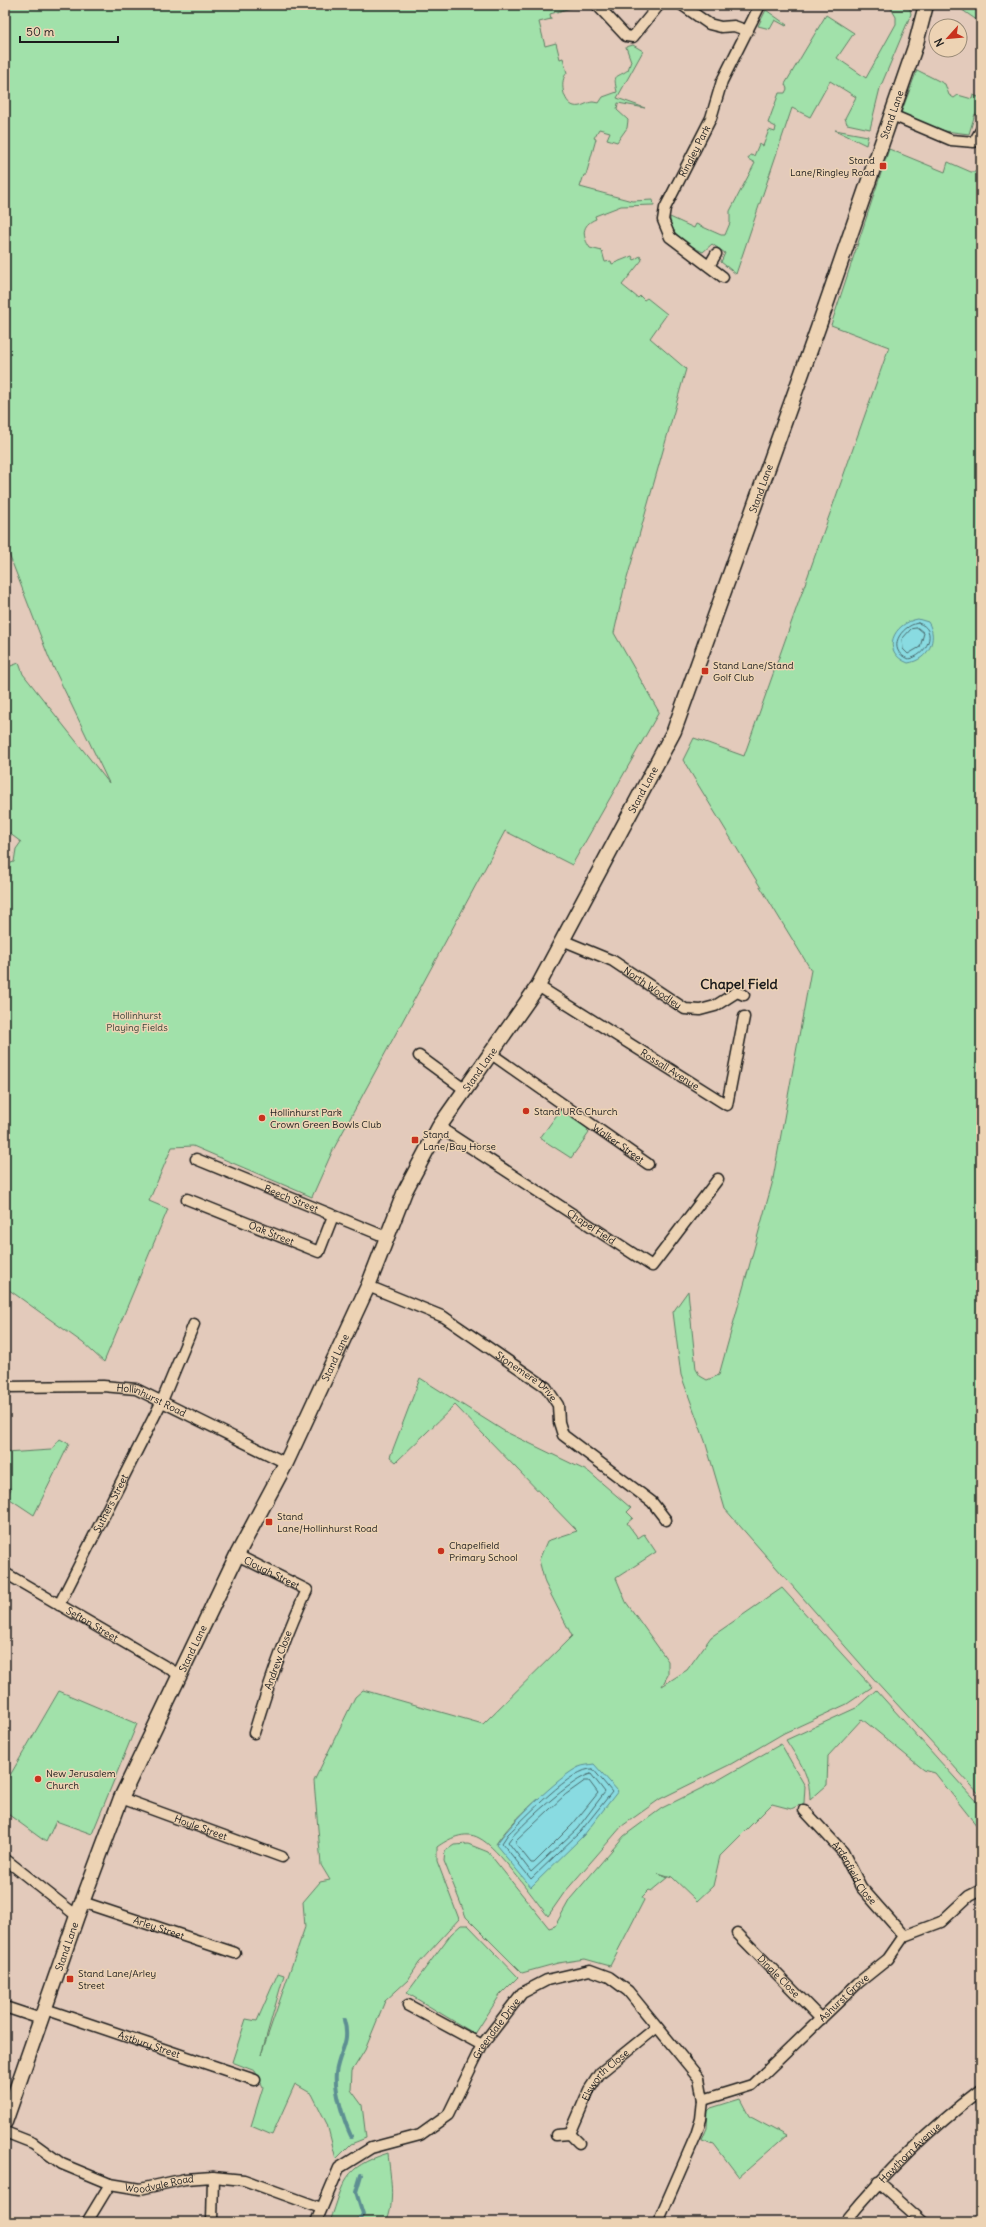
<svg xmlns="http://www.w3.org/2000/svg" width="986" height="2227" viewBox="0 0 986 2227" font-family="Delius,sans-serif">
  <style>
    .green { fill: #a1e1aa; stroke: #5e7e63; fill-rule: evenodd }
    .water { fill: #89dbe1; stroke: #5d8f92 }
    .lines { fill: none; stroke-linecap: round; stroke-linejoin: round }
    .shore { stroke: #48686b; stroke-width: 1 }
    .stream { stroke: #5d8f92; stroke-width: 4 }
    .street-casing { stroke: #1c1c1c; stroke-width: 13 }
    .secondary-casing { stroke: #1c1c1c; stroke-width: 17 }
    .street { stroke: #edd3b4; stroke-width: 10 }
    .secondary { stroke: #edd3b4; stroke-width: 14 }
    .poi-dot { fill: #c8321e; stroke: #edd3b4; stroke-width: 1.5 }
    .labels { text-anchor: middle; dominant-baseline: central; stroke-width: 3; stroke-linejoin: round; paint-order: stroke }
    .street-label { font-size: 10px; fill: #1c1c1c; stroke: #edd3b4 }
    .poi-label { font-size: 10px; fill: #1c1c1c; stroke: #edd3b4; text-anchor: start }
    .park-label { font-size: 10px; fill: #374338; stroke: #edd3b4 }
    .district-label { font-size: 14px; font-weight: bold; fill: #1c1c1c; stroke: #edd3b4 }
  </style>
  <rect width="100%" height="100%" fill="#e3cabb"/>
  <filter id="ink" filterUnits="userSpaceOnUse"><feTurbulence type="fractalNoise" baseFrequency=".025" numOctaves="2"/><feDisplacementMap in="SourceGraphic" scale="8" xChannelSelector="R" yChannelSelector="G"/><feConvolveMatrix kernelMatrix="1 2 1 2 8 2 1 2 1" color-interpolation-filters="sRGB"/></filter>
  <g filter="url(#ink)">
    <!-- green -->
    <path class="green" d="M5 5 577 6 550 14 551 19 539 22 545 46 556 43 560 59 563 58 567 73C559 80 563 103 574 106 581 108 587 102 593 102 595 102 597 103 599 103L603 97 617 92C613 73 615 79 628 70L631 61 626 47 633 45 643 51 617 98 645 108 618 103 617 110 628 120 627 128 617 142 607 139 610 132 599 129 594 138 596 139 586 175H584L580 187 632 201 653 200 654 205 621 206 595 216 596 219C581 225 582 236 590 248L602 251 605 262 611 261 612 264 632 256 634 260 640 256 642 260 622 285 638 298 640 296 644 300 647 298 667 314 650 338 686 369 624 589 614 633 659 712 572 865 505 831 332 1152 312 1197 193 1146 172 1147 149 1201 168 1209 104 1362 83 1343 5 1287V865L14 862 16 849 21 842 5 830V668L19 663 23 674 109 783 49 658 5 544Z
      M889 5H909L911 14 880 88 870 129 847 124 845 118 856 97 830 81 810 117 792 108 736 274 721 262 725 253 712 244 703 252C688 245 670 235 670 217L694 228 696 224 721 235H725L730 223V211L755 163 748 159 750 155 754 156 759 144 763 146 769 130 775 132 776 127 768 123 779 93H785L787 89 785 84 826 15 854 33 837 58 866 78 896 24V17Z
      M955 5H970L981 10V23Z
      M766 10 787 25 786 26 775 20 770 29 758 26Z
      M917 70 945 84 949 95 954 98 958 95 972 99 973 95 981 98V116L975 114 969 134 945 131 900 116Z
      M835 130 868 136 866 145Z
      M889 149 945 172 948 162 971 172H981V1796L873 1678 725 1509 705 1441 681 1375 673 1312 688 1291 696 1369 700 1376 707 1380 719 1375 772 1184 811 970 683 760 694 738 744 756 889 347 831 325Z
      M562 1108 589 1128 587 1131 589 1133 571 1158 540 1138Z
      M420 1378 504 1431 589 1472 631 1508 627 1512 633 1518 627 1523 638 1538 644 1534 656 1552 616 1578 626 1602 668 1661V1675L662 1686 687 1670 711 1637 782 1588 872 1687 847 1704 784 1733 731 1764 660 1799 622 1826 564 1893 548 1916C533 1898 498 1847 479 1838 465 1830 448 1839 437 1847V1861L459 1919 419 1963 408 1980 385 2001 365 2050 352 2071 351 2090 362 2105 366 2138 351 2144 336 2159 327 2124 312 2094 295 2084 272 2135 251 2126 263 2087 255 2071 232 2062 246 2019 257 2021 278 1973 284 1975 261 2055 305 1927 303 1902 320 1882 330 1880 321 1865 314 1781 355 1697 363 1690 483 1724 572 1636 545 1583 539 1560 547 1541 577 1531 455 1405 396 1462 390 1457ZM579 1767 510 1860 496 1844C514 1817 552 1786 579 1767Z
      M60 1439 69 1444 34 1515 7 1497 11 1489 5 1485V1453L51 1450Z
      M876 1690 981 1807V1831L935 1773 924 1770 862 1719 828 1756 827 1785 810 1800C810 1774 799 1761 786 1740L856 1708Z
      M59 1691 137 1724 92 1834 56 1821 46 1842 5 1812V1784Z
      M781 1744 805 1786 804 1803 791 1809 772 1804 720 1856 713 1886 697 1901 672 1877 658 1873 668 1877 651 1891 649 1890 642 1897 644 1900 610 1966 585 1959 558 1963 522 1973 466 1917 444 1861 445 1851 454 1845 468 1844 488 1852 549 1928 555 1926 570 1899 624 1836 662 1808 720 1779Z
      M461 1925H468L518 1977 500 1995 475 2034 407 1993 451 1934Z
      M740 2099 749 2116 786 2136 739 2177 714 2144 702 2140 707 2128 708 2111 711 2108Z
      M388 2153C390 2176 396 2201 386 2222H330C345 2180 342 2168 388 2153Z"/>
    <!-- water -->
    <path class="water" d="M918 619 928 622C939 639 928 660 908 663 880 652 893 623 918 619Z
      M594 1764 618 1791 584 1835 531 1887 496 1845C508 1826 559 1776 579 1767 583 1765 589 1765 594 1764Z"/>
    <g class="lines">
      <!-- shore -->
      <path class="shore" d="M918 623C940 629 926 657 908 659 886 650 900 626 918 623Z
        M918 628 924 633 920 647 908 654 903 649 902 639 911 629Z
        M593 1769 612 1792 580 1832 531 1879 502 1843 508 1834C524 1819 573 1766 593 1769Z
        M591 1774 605 1792 577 1829 531 1872 508 1842C517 1828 576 1775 591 1774Z
        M585 1781H589L598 1793 572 1825 534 1863H531L516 1844V1841L565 1795Z"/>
      <!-- stream -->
      <path class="stream" d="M344 2020C351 2043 339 2051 336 2073 334 2090 344 2121 351 2136
        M358 2222 363 2214 356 2192 361 2175"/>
      <!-- street casing -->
      <g class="street-casing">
        <g id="street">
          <path d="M597 5 626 36 633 37 659 5"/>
          <path d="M682 5 709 24 721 27 734 26 748 31"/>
          <path d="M892 115 951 140 974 142 981 130"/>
          <path d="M709 266 716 254"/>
          <path id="s1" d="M723 277 670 237 663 220 665 208 711 118 722 81 760 5"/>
          <path id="s2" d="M562 940 613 961 685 1009 700 1010 715 1006 737 992 744 995"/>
          <path id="s3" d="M538 986 727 1105 744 1017"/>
          <path id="s4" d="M490 1053 648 1164"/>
          <path d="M419 1056 464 1089"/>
          <path id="s5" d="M439 1127 652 1266 718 1179"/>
          <path id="s6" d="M196 1159 386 1237"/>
          <path id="s7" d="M187 1199 319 1252 333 1216"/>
          <path id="s8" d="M368 1286 444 1317 546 1387 558 1405 559 1422 563 1435 652 1502 666 1520"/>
          <path id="s9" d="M5 1387 103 1386 136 1389 286 1463"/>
          <path id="s10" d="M237 1555 307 1590C285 1636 269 1683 254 1733"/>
          <path id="s11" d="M5 1573 180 1675"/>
          <path id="s12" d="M59 1605 162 1401 194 1324"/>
          <path id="s13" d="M121 1798 282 1857"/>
          <path id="s14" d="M804 1810 843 1852 861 1887 904 1936"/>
          <path d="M5 1859 77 1916"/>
          <path id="s15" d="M82 1902 235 1953"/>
          <path id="s16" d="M737 1933 821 2019"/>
          <path d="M408 2005 482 2045"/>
          <path d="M5 2007 41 2019"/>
          <path id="s17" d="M45 2009 255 2080"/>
          <path id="s18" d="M703 2100 752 2085 858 1983 888 1959 904 1936 941 1922 969 1896 981 1890"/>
          <path id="s19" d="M5 2132 33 2143 62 2164 110 2184 140 2189 185 2179 213 2177 244 2180 321 2208"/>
          <path id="s20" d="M570 2134 589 2090 600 2073 657 2027"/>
          <path d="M556 2135 570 2134 579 2143"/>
          <path d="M878 2182 923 2222"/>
          <path d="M87 2222 110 2184"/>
          <path d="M212 2222 213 2177"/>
          <path id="s21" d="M316 2222 339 2168 371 2148 420 2135 448 2115 482 2045 522 1993 547 1980 590 1970 609 1977 628 1991 699 2078 703 2100 701 2119 696 2135 658 2222"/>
          <path id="s22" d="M845 2222C885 2173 931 2128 981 2090"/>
        </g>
      </g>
      <!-- secondary casing -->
      <g class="secondary-casing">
        <g id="secondary">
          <path id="s23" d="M5 2122 77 1916 121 1798 237 1555 286 1463 368 1286 405 1191 439 1127 538 986 674 731 818 328 915 47 926 5"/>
        </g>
      </g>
      <!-- street -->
      <use href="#street" class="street"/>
      <!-- secondary -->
      <use href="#secondary" class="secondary"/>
    </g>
  </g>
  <!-- markers -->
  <g class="poi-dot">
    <rect x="879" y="162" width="8" height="8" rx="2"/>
    <rect x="701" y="667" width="8" height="8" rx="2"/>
    <circle cx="526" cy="1111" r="4"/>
    <circle cx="262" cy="1118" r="4"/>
    <rect x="411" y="1136" width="8" height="8" rx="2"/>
    <rect x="265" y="1518" width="8" height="8" rx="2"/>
    <circle cx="441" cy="1551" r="4"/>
    <circle cx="38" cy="1779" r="4"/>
    <rect x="66" y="1975" width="8" height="8" rx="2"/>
  </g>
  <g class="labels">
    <!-- street labels -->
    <g class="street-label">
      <text stroke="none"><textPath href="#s23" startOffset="2202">Stand Lane</textPath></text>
      <text stroke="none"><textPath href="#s1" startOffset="161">Ringley Park</textPath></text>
      <text stroke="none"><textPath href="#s23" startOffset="1806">Stand Lane</textPath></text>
      <text stroke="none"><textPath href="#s23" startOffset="1482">Stand Lane</textPath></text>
      <text stroke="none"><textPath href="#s2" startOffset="103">North Woodley</textPath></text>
      <text stroke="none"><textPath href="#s23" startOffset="1158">Stand Lane</textPath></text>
      <text stroke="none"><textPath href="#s3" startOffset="156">Rossall Avenue</textPath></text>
      <text stroke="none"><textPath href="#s4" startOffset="157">Walker Street</textPath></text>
      <text stroke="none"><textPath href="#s6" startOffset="103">Beech Street</textPath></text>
      <text stroke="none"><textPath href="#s5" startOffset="182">Chapel Field</textPath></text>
      <text stroke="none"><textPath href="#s7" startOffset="91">Oak Street</textPath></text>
      <text stroke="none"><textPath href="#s23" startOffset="834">Stand Lane</textPath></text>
      <text stroke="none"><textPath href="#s8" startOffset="184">Stonemere Drive</textPath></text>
      <text stroke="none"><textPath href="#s9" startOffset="149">Hollinhurst Road</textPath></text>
      <text stroke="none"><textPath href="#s12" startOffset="114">Suthers Street</textPath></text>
      <text stroke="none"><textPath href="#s10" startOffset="39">Clough Street</textPath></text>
      <text stroke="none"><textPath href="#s11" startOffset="101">Sefton Street</textPath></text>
      <text stroke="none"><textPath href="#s23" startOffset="510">Stand Lane</textPath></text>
      <text transform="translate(278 1660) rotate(-70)">Andrew Close</text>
      <text stroke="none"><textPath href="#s13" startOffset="85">Hoyle Street</textPath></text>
      <text stroke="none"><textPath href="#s14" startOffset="81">Ardenfield Close</textPath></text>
      <text stroke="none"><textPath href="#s15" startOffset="81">Arley Street</textPath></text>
      <text stroke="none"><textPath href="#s23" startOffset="186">Stand Lane</textPath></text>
      <text stroke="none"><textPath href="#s16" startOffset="60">Dingle Close</textPath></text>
      <text stroke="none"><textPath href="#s18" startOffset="178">Ashurst Grove</textPath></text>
      <text stroke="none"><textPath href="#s21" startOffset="281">Greendale Drive</textPath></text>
      <text stroke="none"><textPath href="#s17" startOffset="110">Astbury Street</textPath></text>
      <text stroke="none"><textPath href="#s20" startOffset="70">Elsworth Close</textPath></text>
      <text stroke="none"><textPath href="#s22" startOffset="95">Hawthorn Avenue</textPath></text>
      <text stroke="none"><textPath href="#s19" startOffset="168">Woodvale Road</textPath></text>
    </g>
    <!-- poi labels -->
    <g class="poi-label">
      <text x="875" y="160" text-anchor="end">Stand<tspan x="875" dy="12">Lane/Ringley Road</tspan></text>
      <text x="713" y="665">Stand Lane/Stand<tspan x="713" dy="12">Golf Club</tspan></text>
      <text x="534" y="1111">Stand URC Church</text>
      <text x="270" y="1112">Hollinhurst Park<tspan x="270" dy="12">Crown Green Bowls Club</tspan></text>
      <text x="423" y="1134">Stand<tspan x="423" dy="12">Lane/Bay Horse</tspan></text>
      <text x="277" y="1516">Stand<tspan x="277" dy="12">Lane/Hollinhurst Road</tspan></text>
      <text x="449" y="1545">Chapelfield<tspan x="449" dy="12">Primary School</tspan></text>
      <text x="46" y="1773">New Jerusalem<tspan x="46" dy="12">Church</tspan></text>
      <text x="78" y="1973">Stand Lane/Arley<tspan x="78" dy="12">Street</tspan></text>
    </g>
    <!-- park labels -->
    <g class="park-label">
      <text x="137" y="1015">Hollinhurst<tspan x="137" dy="12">Playing Fields</tspan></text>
    </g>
    <!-- district labels -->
    <g class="district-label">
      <text x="739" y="984">Chapel Field</text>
    </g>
  </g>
  <!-- margin -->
  <rect width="986" height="2227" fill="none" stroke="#edd3b4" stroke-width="20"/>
  <rect x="10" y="10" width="966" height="2207" fill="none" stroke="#1c1c1c" stroke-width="1.5" filter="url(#ink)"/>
  <!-- north arrow -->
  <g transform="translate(948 38) rotate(243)"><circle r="19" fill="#edd3b4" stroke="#998a77"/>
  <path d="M0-3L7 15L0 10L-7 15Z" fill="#c8321e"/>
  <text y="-6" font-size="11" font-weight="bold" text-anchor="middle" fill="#1c1c1c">N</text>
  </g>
  <!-- scale -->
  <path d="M20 36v6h98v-6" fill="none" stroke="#1c1c1c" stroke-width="2"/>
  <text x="26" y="36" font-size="12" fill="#1c1c1c" stroke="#edd3b4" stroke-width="3" paint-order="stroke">50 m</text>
</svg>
